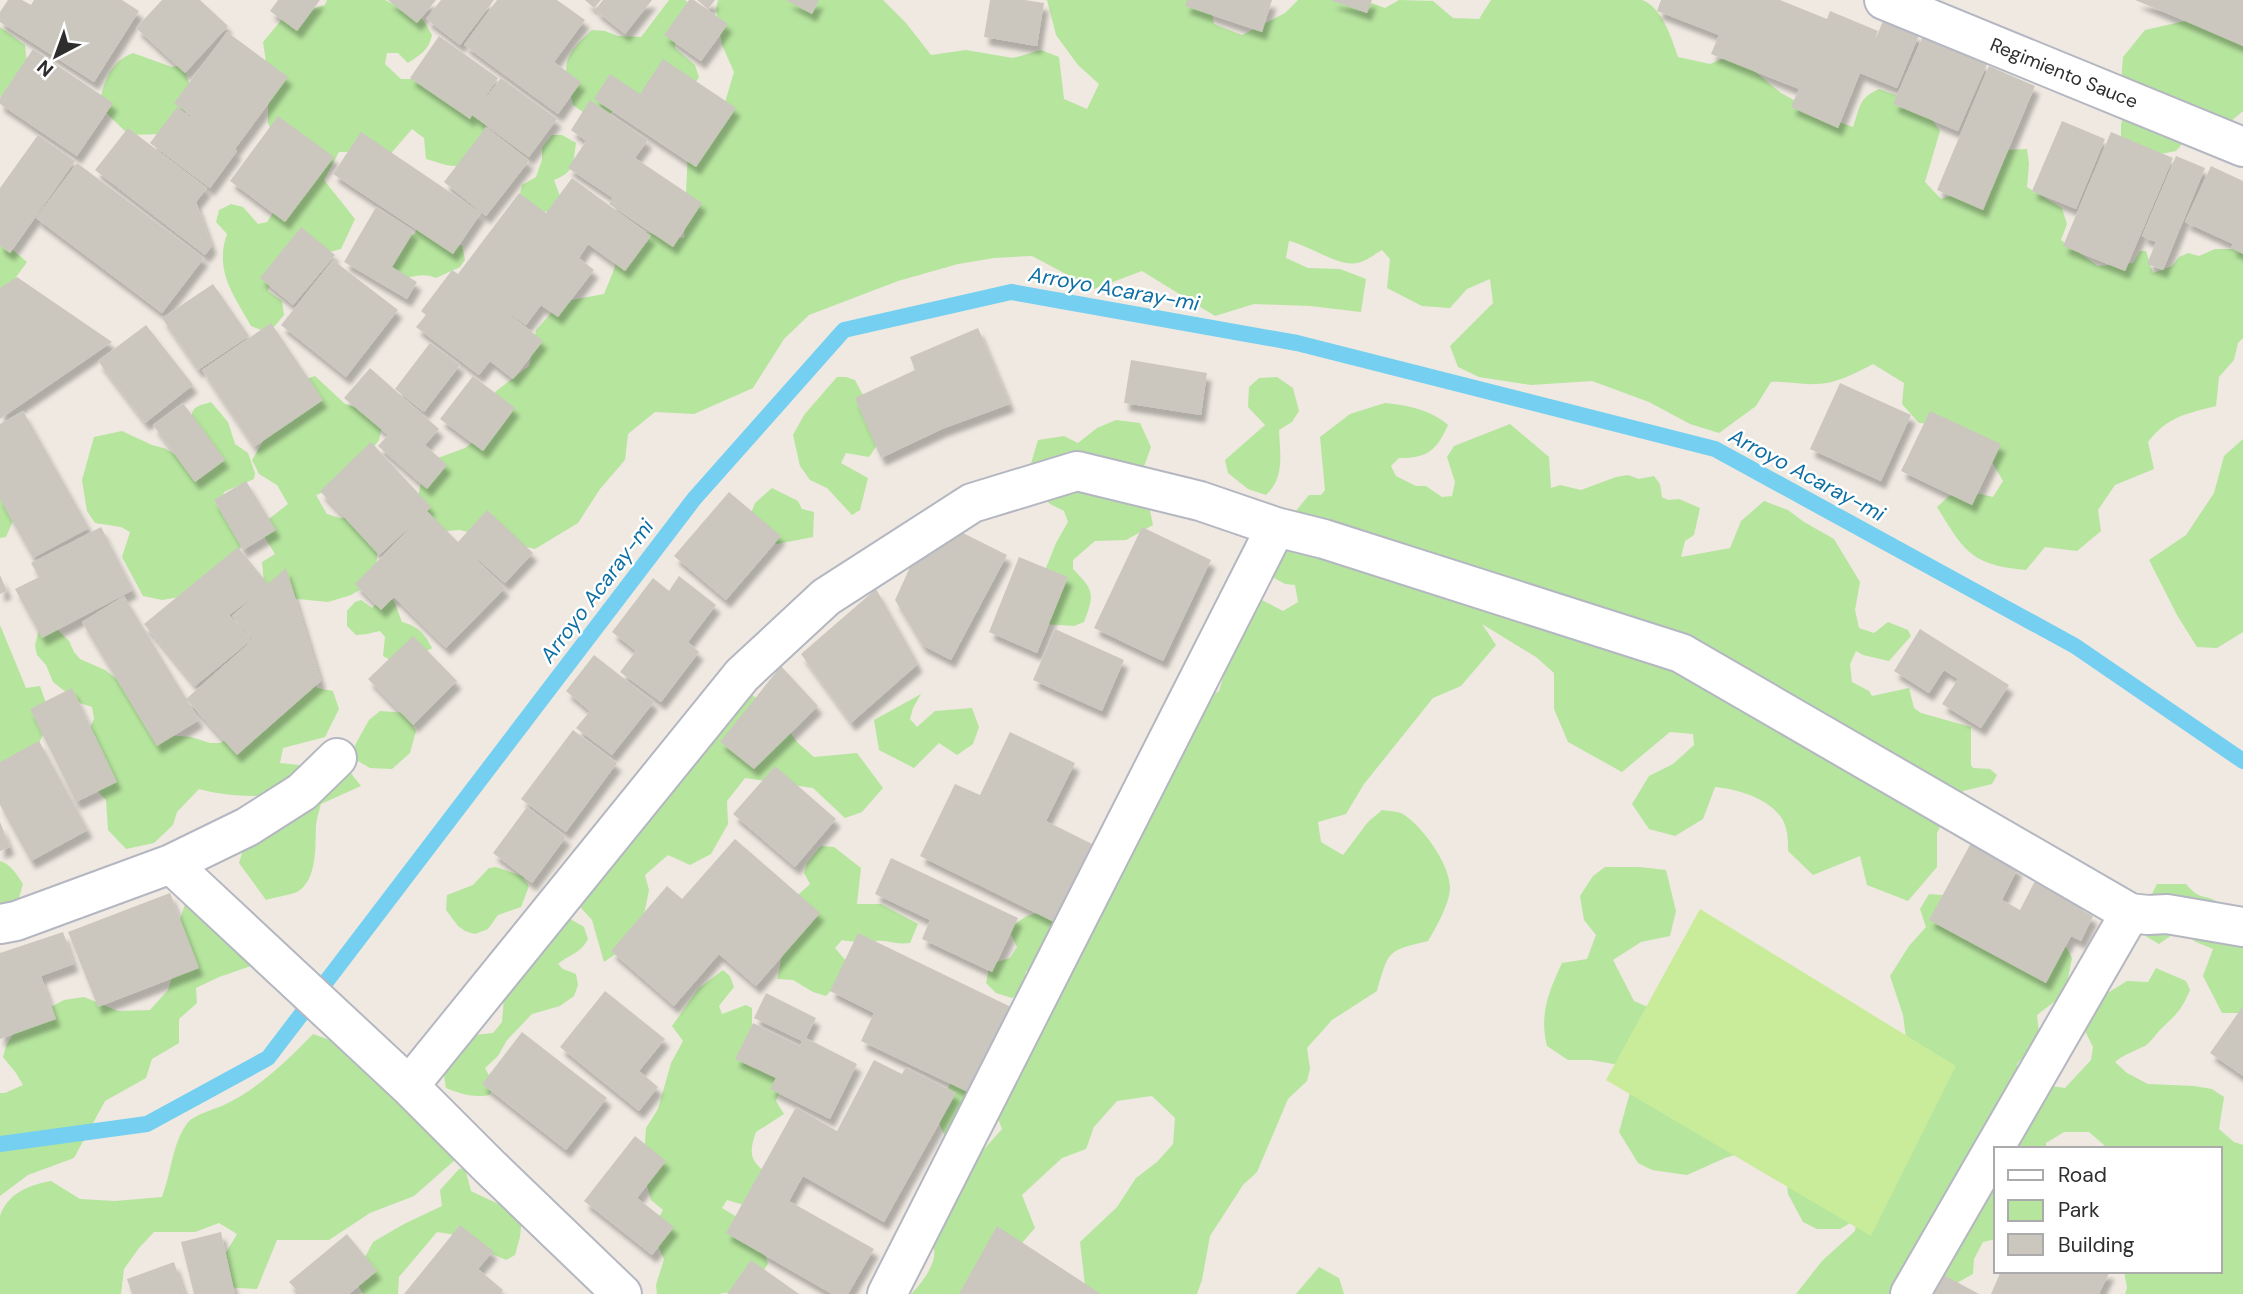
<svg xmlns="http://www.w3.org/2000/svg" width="2243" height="1294" viewBox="0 0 2243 1294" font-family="'DM Sans',sans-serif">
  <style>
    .green { fill: #b6e59e }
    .pitch { fill: #c9ec9a }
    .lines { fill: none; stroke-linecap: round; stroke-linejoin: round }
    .stream { stroke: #75cff0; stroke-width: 16 }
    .building { fill: #cbc7bf; filter: url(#shadow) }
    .minor-casing { stroke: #b4b7c1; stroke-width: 42 }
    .minor { stroke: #fff; stroke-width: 38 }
    .labels { text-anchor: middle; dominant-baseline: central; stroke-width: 5; stroke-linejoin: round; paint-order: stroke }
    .street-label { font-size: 19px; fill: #2e2e2e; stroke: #fff }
    .water-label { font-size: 21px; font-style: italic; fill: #0d6fa3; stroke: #fff }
  </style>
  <defs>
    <filter id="shadow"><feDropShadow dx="4.5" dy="8" stdDeviation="2" flood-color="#0004"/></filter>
  </defs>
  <rect width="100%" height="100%" fill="#efe9e1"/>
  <!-- green -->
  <path class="green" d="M327 0H385C393 5 400 4 408 8 420 13 426 24 432 35 429 50 420 55 408 63L398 53H387L385 64 401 79H424L487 119 484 149 472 168 446 165 426 159 424 138 412 129 386 159 362 152H339L324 180 355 219 341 249 314 256 271 277 268 291 282 301 284 315 269 333 251 326C234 295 214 271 227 234L216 222 219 210 231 204 243 207 258 224 267 222 283 198 277 144 268 123V75L263 42 283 18 325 5Z
    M669 0H685L700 12 676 32 675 48 695 65 699 77 693 87 625 99 604 120H594L573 105C563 66 560 59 592 30L605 31 618 36 641 37Z
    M718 0H883L906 23 931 55 966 50 1013 58 1041 50 1059 57 1064 99 1087 109 1099 84 1078 65 1056 35 1047 0H1209L1214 24 1242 35 1285 13 1298 0H1363L1385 8 1399 0 1433 1 1453 18 1479 19 1491 0H1642C1662 7 1672 39 1678 57L1710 64 1734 54 1781 93 1823 116 1853 127C1860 108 1858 98 1879 89L1921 104 1940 131 1925 182 1941 199 1973 188 1985 151 2027 149 2029 164 2027 187 2062 208 2067 224 2061 240 2098 266 2133 263 2140 251H2146L2153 273 2172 266 2179 257 2188 253 2199 256 2215 249H2243V338L2238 343 2234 360 2219 377 2216 406C2186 414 2168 416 2148 442L2154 469 2115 485 2098 510 2101 531 2077 551 2045 547 2026 570C1971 565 1964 551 1937 507L1957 489 1993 497 2003 481 1984 448 1937 424 1919 423 1902 404 1904 383 1873 364C1856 373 1835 384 1816 384 1802 385 1787 381 1771 382L1756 406 1719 433 1690 424 1649 402 1592 381 1531 385 1479 377 1458 367 1450 346 1493 303 1490 279 1467 289 1450 308 1422 306 1387 288 1390 259 1382 250C1375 254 1365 262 1357 263 1338 267 1309 245 1289 241L1286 258 1308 268 1340 269 1366 279 1361 312 1310 306 1254 304 1215 316 1142 271 1094 289 1032 256 994 258 958 264 898 281 809 315 784 339 753 388 694 414 655 412 628 434 625 460 600 489 578 523 535 549 491 539 460 530 433 532 417 505 424 463 465 448 490 429 495 392 529 366 536 330 561 302 604 294 615 267 616 239 627 226 656 235 684 238 688 149 723 109 734 72 722 45 716 9Z
    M2218 16 2243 47V111L2230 122 2205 111H2181L2188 137 2176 151 2150 156 2121 147V125L2124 111 2120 96 2123 57 2145 30 2185 21Z
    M0 27 25 45 28 72 12 93 0 97Z
    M133 53 172 67 183 65 193 94 190 103 182 118 163 134 129 135 99 106C103 84 110 61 133 53Z
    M552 135H562L576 143C573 163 575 172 554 180L561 199 552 212 528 211 518 203 522 185 536 177 542 160V148Z
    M418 225 450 247 462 245 465 260 460 267 436 278C424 273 415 276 403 279L394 275 388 254 408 235 415 234Z
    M0 239 27 262 0 299Z
    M315 376 345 404 369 411 383 422 379 440 365 459 339 487 316 495 327 514 340 518 359 517 378 537 376 575 370 584 351 595 328 602 278 597 264 583 262 562 275 554 262 533 265 522 288 504 277 485 259 474 252 460 295 387 303 380Z
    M837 377H846L855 380 884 435 869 457 846 453 841 463 868 478 860 510 852 515 827 488 810 480 800 466 793 435 804 415Z
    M1277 377 1293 388 1299 411 1292 422 1279 430C1280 455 1285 477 1266 495L1248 489 1228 473 1225 460 1265 425 1248 407 1249 387 1259 378Z
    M211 402 228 422 235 444 248 453 255 473 254 479 224 492 221 503 252 527 234 560 197 594 162 600 143 596 122 557 130 532 121 527 95 523 87 511 82 480 94 437 122 431 152 445 164 448 200 468C197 454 186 420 194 409 198 405 206 404 211 402Z
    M1385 403C1408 405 1431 410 1448 425 1436 451 1428 458 1399 458L1391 466 1396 476 1416 486H1426L1442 497 1452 496 1455 482 1447 457 1454 446 1510 424 1549 457 1551 488 1560 485 1581 490 1616 477 1628 475 1639 479 1654 476 1660 484 1662 497 1668 500 1679 499 1700 508 1694 535 1685 541 1681 557 1730 548 1741 521 1764 501 1788 510 1804 522 1834 539 1860 582 1855 610 1859 628 1874 633 1888 622 1908 630 1911 636 1889 661 1863 655 1856 651 1850 664 1852 682 1869 691 1872 696 1909 688 1914 708 1921 713 1971 727V765L1973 768 1990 769 1997 775 1992 784 1963 791 1944 818 1937 833V867L1908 901 1867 885 1860 856 1813 875 1788 851C1788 844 1788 835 1786 828 1779 801 1739 789 1715 787L1703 819 1675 836 1649 829 1632 804 1649 776 1673 764 1694 745 1693 734 1670 732 1622 772 1568 742 1554 709V673L1536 657 1482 624 1496 645 1461 686 1433 698 1364 784 1346 814 1318 822 1321 842 1343 855 1368 822 1382 810C1388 811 1397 811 1403 814 1423 827 1448 862 1450 886 1451 901 1436 928 1428 941 1387 951 1389 950 1377 991L1332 1020 1307 1048 1310 1069 1307 1081 1288 1099 1257 1172 1243 1185 1210 1236 1202 1280 1197 1294H1086L1080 1242 1117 1207 1136 1178 1157 1162 1173 1144 1175 1118 1152 1096 1117 1101 1094 1127 1086 1149 1062 1158 1022 1195 1035 1228 1015 1251 990 1294H911C921 1284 937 1264 934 1249 933 1244 929 1238 927 1233L968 1167 1002 1129 997 1116 948 1144 935 1113 959 1067 989 1073 1203 701 1219 691 1228 662 1260 599 1283 611 1298 602 1295 585 1285 584 1274 578 1282 528 1309 495H1321L1325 490 1320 437 1350 414Z
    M1116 420 1140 423 1151 447 1142 472 1153 525 1126 540 1095 541 1073 560V569C1094 590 1095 594 1084 622L1074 626 1045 624 1034 598 1056 543 1068 522 1064 511 1050 504 1026 480 1038 440 1064 436 1078 443 1097 428Z
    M2243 439V632L2217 648 2197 647 2177 615 2149 560 2186 535 2214 493 2224 456Z
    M772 488 798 501 802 509 814 512 813 537 777 544 762 538 750 516 755 503Z
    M0 496 16 514 6 537 0 538Z
    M388 596 394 601 402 622C418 626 425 634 432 648L401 666 383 656 385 637 380 631 367 634 356 635 347 626V611L355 602 361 600 372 608 381 599Z
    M51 623 69 641 74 652 80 659 105 670 122 683 168 735 191 737 210 743H221L250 713 315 682 317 688 333 691 339 709 325 737 283 748 280 763 318 767 338 757 361 786 321 804C319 811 317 818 316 825 315 845 318 880 297 892 291 895 274 897 266 900L239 863 245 843 276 795C249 797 225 796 199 789L177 812 173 825 154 843 126 849 108 830 106 800 91 784 87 734 94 719 92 707 80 703 53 682 46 665 37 655 35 645 39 629Z
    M0 625 26 688 40 686 51 717 33 756 0 784Z
    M748 691 781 720 797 742 814 757 857 753 883 788 862 812 845 818 813 788 745 778 727 801 728 824 711 854 690 865 668 855 645 875 649 890 640 934 627 946 604 962 592 920 570 896Z
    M921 694 913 708 910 719 917 727 935 711 972 708 979 727 973 744 957 755 939 743 914 768 879 750 874 720Z
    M380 711 406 713 416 731 410 753 392 769 370 768 358 761 354 747 369 720Z
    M821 846 834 847 861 868 857 904H881L918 924 910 943C894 945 889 940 876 941 864 941 855 943 842 940L835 948 852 968 826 996 813 992 793 980 777 979C784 955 781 929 790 905 794 897 804 890 810 884L804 873 807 863Z
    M0 861C11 864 17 875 23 884L15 911 0 918Z
    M496 867 522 876 529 886 521 907 498 915 488 929 475 934 465 931 458 926 446 910 447 895 473 885 489 868Z
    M1605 867H1640L1666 870 1676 911 1670 936 1641 942 1613 960 1634 1001 1659 1012 1631 1067 1591 1060H1568L1547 1046C1539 1014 1549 991 1562 963L1587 959 1596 935 1584 920 1580 896 1593 876Z
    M2157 884H2186C2201 902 2205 893 2219 903 2228 909 2232 915 2243 918V1013H2222L2203 976 2213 949 2196 942 2179 930 2159 944 2130 927 2147 904Z
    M1929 894 1954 896 2064 943 2072 958 2068 978V994L2054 1002 2037 1015 2039 1035 2030 1050 2017 1064 2024 1082 2065 1088 2091 1060 2093 1047 2079 1019 2088 1005 2127 981 2148 982 2156 968 2186 981 2190 990C2180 1013 2177 1013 2160 1030 2155 1035 2151 1042 2145 1046 2134 1051 2125 1054 2115 1062L2127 1073 2148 1084 2194 1086 2212 1089 2224 1097 2219 1129 2234 1142 2243 1145V1294H2125L2127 1288 2124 1271H2220V1149H2103L2104 1145 2089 1132H2064L2046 1143V1149H1996V1239L1983 1242 1974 1259 1973 1274 1937 1294H1796L1822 1261 1855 1231 1857 1219 1840 1229H1817L1803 1222 1788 1194 1785 1167 1751 1150 1725 1158 1687 1175 1652 1170 1638 1163 1619 1132 1631 1089 1907 1045 1903 1015 1890 976 1909 946 1926 927 1920 909Z
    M186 901 261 929 251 966 219 977 196 988 197 1003 179 1019V1043L152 1059 146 1078 105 1101 74 1158 28 1175 0 1196V1093H5L23 1085 16 1073 3 1057 6 1046 19 1024 64 1000 84 997 118 1011 150 1010 168 990 179 954 175 934Z
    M1045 910 1063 920 1034 970 1026 971 1022 991 1012 998 996 993 986 983 990 964 1010 958 1017 947 1008 928 1027 916Z
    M565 916 584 927 588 939C580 954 570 954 558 964L563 969 576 974 578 985 574 996 560 1006 532 1014 507 1040 498 1056 485 1068 493 1083 490 1095C474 1098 461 1094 446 1088L443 1069 465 1036 493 1033 502 1022 504 997Z
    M723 970 730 976 734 987 719 1006 722 1014 746 1005 752 1008V1039L767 1065 783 1084 776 1101 784 1114 756 1132C746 1160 754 1162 774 1180L757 1209 727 1200 722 1208 745 1222 760 1237 768 1264 755 1283 746 1290 718 1294H657L656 1285 664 1259 651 1231 663 1210 651 1200 643 1172 646 1128 658 1109 671 1063 683 1041 672 1026 698 989Z
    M313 1034 333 1041 461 1119 455 1160 414 1196 370 1213 329 1240H277L257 1289 221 1287 218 1266 237 1234 219 1223 195 1232H154L139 1248 124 1269 121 1294H0V1216C8 1193 29 1185 51 1181L80 1199 115 1201 162 1197C171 1174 172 1145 186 1125 192 1115 213 1110 224 1105 258 1089 287 1061 313 1034Z
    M465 1168 471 1191C488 1200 506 1206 522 1216L520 1237 515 1255 506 1260 479 1248 462 1236 437 1232 399 1277 398 1294H363L354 1278 373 1242 404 1224 442 1206 440 1190 459 1169Z
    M1319 1267 1339 1278 1344 1294H1296Z"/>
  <!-- pitch -->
  <path class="pitch" d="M1700 909 1956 1066 1871 1236 1606 1080Z"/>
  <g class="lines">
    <!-- stream -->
    <path class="stream" d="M0 1144 147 1124 268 1058 694 499 844 330 1011 292 1297 343 1715 449 2075 646 2243 761"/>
  </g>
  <!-- building -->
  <path class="building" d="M8 0H22L31 5 34 0H122L139 11 94 82 0 22V12Z
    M162 0H200L228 26 185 73 136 28Z
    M278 0H320L297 31 270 11Z
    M388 0H436L417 23Z
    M441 0H494L460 45 426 19Z
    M497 0H557L585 20 554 62 581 82 558 114 464 45Z
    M585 0H601L594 8Z
    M603 0H652L625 34 595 10Z
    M689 0H694L728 24 701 61 664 35Z
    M697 0H715L708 9Z
    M786 0H819L812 14Z
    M990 0H1025L1044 3 1037 46 984 37Z
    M1187 0H1272L1262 32 1185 6Z
    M1330 0H1372L1367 13Z
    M1661 0H1780L1827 19 1830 11 1878 31 1868 57 1883 21 1919 35 1897 88 1860 73 1838 128 1791 107 1799 89 1711 54 1719 35 1657 11Z
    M2135 0H2243V46L2185 21Z
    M227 32 288 77 235 149 174 103Z
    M439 36 498 78 475 112 501 78 557 119 529 157 472 115 470 119 410 78Z
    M1923 36 1987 64 1958 131 1893 104Z
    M33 49 113 103 77 156 0 104V98Z
    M663 59 736 108 696 167 594 99 610 74 640 94Z
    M1989 66 2035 86 1983 210 1937 190Z
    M590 100 648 140 635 158 702 203 673 247 609 204 613 198 568 168 586 141 571 130Z
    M177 107 237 151 210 188 150 143Z
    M278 116 334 157 285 222 230 181Z
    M2062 121 2105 139 2076 209 2032 191Z
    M486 127 529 161 486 216 444 182Z
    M128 128 207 188 196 202 212 246 205 255 95 170Z
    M361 132 481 213 453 254 333 174Z
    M2111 132 2173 158 2125 271 2063 246Z
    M38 135 75 161 10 253 0 246V188Z
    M2176 156 2205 168 2163 270 2147 264 2156 242 2142 236Z
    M77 163 204 258 162 313 36 218Z
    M2211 166 2243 181V254L2231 248 2233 244 2185 222Z
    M572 178 651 236 625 271 588 244 579 258 594 270 558 317 541 305 526 325 492 300 543 341 513 379 490 361 479 375 416 327 426 315 421 311 452 270 458 274 519 193 546 213Z
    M376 207 414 231 392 267 417 282 407 299 344 262Z
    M301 227 335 255 293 305 260 278Z
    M333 260 398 310 346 377 281 325Z
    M17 277 112 342 0 419V288Z
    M213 284 249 336 198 370 162 318Z
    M271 323 323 400 254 447 202 370Z
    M146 325 193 385 145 423 98 361Z
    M978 328 1010 404 942 429 881 458 855 398 915 370 910 357Z
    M430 343 460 365 424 412 395 389Z
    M1131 360 1207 373 1201 415 1124 403Z
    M370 368 439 429 425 445 447 465 427 489 378 446 388 435 344 398Z
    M473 376 515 408 483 451 440 419Z
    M1840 383 1911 415 1881 481 1810 449Z
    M183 403 225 460 195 482 153 425Z
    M23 411 89 528 33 558 0 499V424Z
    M1930 411 2001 444 1972 505 1901 471Z
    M371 442 431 507 427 511 458 542 487 510 533 553 505 583 465 548 505 588 446 648 394 597 381 610 355 584 425 513 379 555 320 491Z
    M246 481 276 530 243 550 214 500Z
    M729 492 781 536 726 600 674 556Z
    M101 527 133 590 42 638 15 589 39 577 31 563Z
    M1142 527 1211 560 1163 661 1094 628Z
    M957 530 1007 555 951 660 922 645 895 600 917 552Z
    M238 547 268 584 286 568 321 681 237 755 186 699 253 640 232 616 258 593 229 615 251 640 195 686 144 624Z
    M1019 557 1068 577 1037 653 989 632Z
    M0 575 7 591 0 594Z
    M679 576 716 605 688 642 699 652 661 702 620 672 636 651 612 632 653 578 669 591Z
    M876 589 918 664 851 723 801 654Z
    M124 596 199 720 157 746 82 622Z
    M1055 629 1124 660 1102 711 1033 680Z
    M1920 629 2009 685 1981 728 1942 704 1958 679 1944 670 1929 693 1894 671Z
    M413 636 457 681 413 725 368 679Z
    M594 655 654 702 612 755 576 728 590 711 566 691Z
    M781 666 818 706 754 769 720 742Z
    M72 688 117 782 76 802 30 709Z
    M573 730 617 763 566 832 521 799Z
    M1010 732 1075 763 1046 821 1092 844 1054 922 920 856 955 784 980 795Z
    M39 741 88 830 31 861 0 805V762Z
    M775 766 836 819 795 867 733 814Z
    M527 807 566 837 532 883 493 853Z
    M0 822 10 847 0 851Z
    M735 839 820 913 756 986 719 954 674 1006 611 951 667 886 682 899Z
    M1971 843 2018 868 2002 900 2020 910 2037 877 2080 901 2076 907 2093 916 2081 941 2071 936 2046 983 1929 920Z
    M891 858 1018 918 992 972 922 939 930 920 875 894Z
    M170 893 199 968 98 1007 68 932Z
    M63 932 74 964 41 976 56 1019 0 1039V953Z
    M858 933 1013 1008 972 1094 861 1041 874 1013 830 991Z
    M605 991 665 1039 639 1071 658 1087 639 1111 560 1047Z
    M766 993 816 1018 806 1038 857 1064 830 1119 770 1089 776 1078 735 1059 753 1023 800 1046 802 1041 754 1018Z
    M2243 1006V1076L2210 1053Z
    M522 1032 607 1098 566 1150 482 1084Z
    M874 1060 902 1074 906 1067 956 1093 884 1222 803 1176 789 1201 874 1249 848 1294H832L726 1233 796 1107 837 1131Z
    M635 1136 666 1161 637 1198 674 1227 652 1255 584 1201Z
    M460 1225 493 1251 478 1269 503 1290 500 1294H404Z
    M997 1226 1101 1294H959Z
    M221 1232 235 1294H194L181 1242Z
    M347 1234 377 1271 349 1294H300L289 1282Z
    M751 1260 799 1294H727Z
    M174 1262 185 1294H132L127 1279Z
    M2001 1271H2110L2099 1294H1991Z
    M1942 1274 1979 1294H1932Z"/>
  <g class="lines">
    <!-- minor casing -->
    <g class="minor-casing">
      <path id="minor" d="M1884 0 2243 147
        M171 864 247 827 302 792 337 758
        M0 924 16 921 171 864 409 1086 489 1166 622 1294
        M409 1086 742 675 826 597 972 503 1077 471 1200 501 1276 527 1324 539 1681 653 2130 913 2148 915 2167 914 2243 927
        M887 1294 1276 527
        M1910 1294 2130 913"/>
    </g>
    <!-- minor -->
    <use href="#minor" class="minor"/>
  </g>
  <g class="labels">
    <!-- street labels -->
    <g class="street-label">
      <text transform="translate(2064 73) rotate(22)">Regimiento Sauce</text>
    </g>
    <!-- water labels -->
    <g class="water-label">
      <text transform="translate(1114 289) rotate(10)">Arroyo Acaray-mi</text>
      <text transform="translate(1807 475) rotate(28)">Arroyo Acaray-mi</text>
      <text transform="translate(597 591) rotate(-53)">Arroyo Acaray-mi</text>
    </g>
  </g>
  <!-- legend -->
  <rect x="1994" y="1147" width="228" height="126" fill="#ffffff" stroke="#ababab" stroke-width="2"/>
  <rect x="2008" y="1170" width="35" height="10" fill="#ffffff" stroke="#ababab" stroke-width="2"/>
  <text x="2058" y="1182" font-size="21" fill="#2e2e2e">Road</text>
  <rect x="2008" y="1200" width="35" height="21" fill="#b6e59e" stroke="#ababab" stroke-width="2"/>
  <text x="2058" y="1217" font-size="21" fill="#2e2e2e">Park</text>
  <rect x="2008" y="1234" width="35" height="21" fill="#cbc7bf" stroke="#ababab" stroke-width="2"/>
  <text x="2058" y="1252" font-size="21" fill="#2e2e2e">Building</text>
  <!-- north arrow -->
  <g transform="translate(56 56) rotate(221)" stroke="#ffffff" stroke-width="5" paint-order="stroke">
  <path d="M0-5L12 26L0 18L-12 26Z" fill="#2e2e2e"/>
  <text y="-10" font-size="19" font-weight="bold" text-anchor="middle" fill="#2e2e2e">N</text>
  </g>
</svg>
